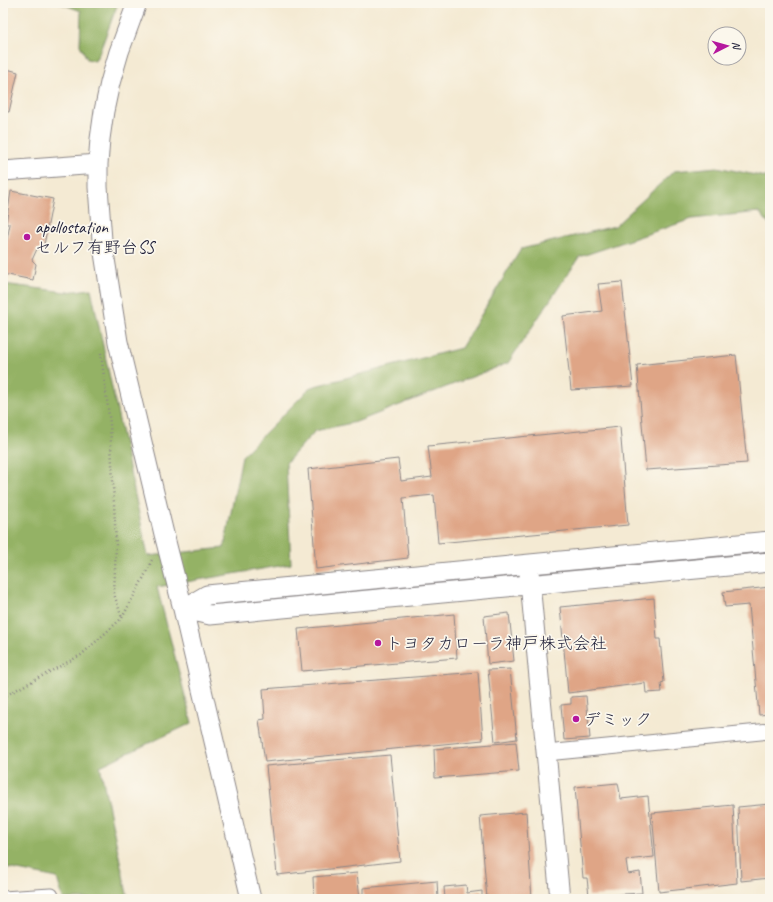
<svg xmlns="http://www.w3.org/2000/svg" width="773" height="902" viewBox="0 0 773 902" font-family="Caveat,'Klee One',sans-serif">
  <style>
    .forest { fill: #94b265; stroke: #5b6a50 }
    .building { fill: #dfa586 }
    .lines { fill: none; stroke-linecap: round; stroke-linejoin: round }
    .minor-casing { stroke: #8b8687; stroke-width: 17 }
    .tertiary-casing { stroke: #8b8687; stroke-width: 21 }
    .path { stroke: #8b8687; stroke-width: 2.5; stroke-dasharray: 1 3; stroke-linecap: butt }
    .minor { stroke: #fff; stroke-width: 15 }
    .tertiary { stroke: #fff; stroke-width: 19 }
    .poi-dot { fill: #b5179e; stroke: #fbf7ec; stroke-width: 1.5 }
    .labels { text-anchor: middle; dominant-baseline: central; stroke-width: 3.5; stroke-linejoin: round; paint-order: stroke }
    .poi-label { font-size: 17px; fill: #22223b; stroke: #fbf7ec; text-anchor: start }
  </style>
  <rect width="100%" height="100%" fill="#fbf7ec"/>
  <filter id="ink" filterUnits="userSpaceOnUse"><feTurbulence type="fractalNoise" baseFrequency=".025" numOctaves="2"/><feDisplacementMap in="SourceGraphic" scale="8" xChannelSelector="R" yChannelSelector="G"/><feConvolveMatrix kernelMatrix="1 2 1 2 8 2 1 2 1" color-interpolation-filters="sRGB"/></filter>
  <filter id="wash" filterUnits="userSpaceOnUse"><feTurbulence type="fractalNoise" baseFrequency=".012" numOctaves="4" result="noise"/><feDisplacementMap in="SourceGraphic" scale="16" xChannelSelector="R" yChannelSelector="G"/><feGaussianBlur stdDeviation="0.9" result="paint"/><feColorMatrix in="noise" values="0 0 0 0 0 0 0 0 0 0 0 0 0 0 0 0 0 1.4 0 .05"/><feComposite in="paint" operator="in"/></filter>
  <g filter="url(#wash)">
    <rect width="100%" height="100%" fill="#f4ead3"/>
    <!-- forest -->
    <path class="forest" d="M59 3H118L100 51 95 61 87 59 80 45 81 11Z
      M717 167 770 178V225L759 212 692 219 579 257 508 363 356 422 315 431 286 463 291 564 157 587 192 723 100 766 128 899H63L57 878 3 867V284L66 292 91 289 148 556 224 548 242 456 311 387 461 348 521 249 615 226 674 171Z"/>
    <g id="blocks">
      <!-- building -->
      <path class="building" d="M3 68 18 72 9 112 3 111Z
        M11 191 53 199 43 250 37 249 32 260 36 264 33 280 3 274V250H5L10 224H6Z
        M622 282 633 386 571 390 563 316 602 311 598 284Z
        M736 355 747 463 646 470 637 365Z
        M620 427 628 525 438 543 434 495 403 498 408 558 316 569 308 469 398 459 401 481 432 477 428 446Z
        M770 587V714L759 715 749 605 725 607 723 592Z
        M654 598 657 639H660L664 682 661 683 662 692 646 693 645 683 568 693 560 607Z
        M509 613 514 661 488 664 484 616Z
        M454 614 457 658 302 671 298 629Z
        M510 669 517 739 495 742 488 670Z
        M478 672 483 740 265 762 259 720 265 719 263 689Z
        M586 696 590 738 564 740 561 705 571 704V697Z
        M516 742 519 771 435 778 434 749Z
        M390 755 400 861 277 875 266 766Z
        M618 783 621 799 648 796 654 857 626 860 628 874 640 872 642 893 589 896 587 878H583L575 787Z
        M770 804V878L741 881 738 807Z
        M733 805 737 883 659 892 652 813Z
        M526 812 532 899H487L480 816Z
        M357 873 360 899H314L313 877Z
        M437 881 438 899H363V888Z
        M466 885 467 893 482 891V899H445L444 887Z"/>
    </g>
  </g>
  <g filter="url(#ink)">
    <use href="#blocks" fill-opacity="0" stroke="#8b8687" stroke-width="1"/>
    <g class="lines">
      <!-- minor casing -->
      <g class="minor-casing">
        <path id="minor" d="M546 753 770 731
          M3 899 51 896 52 899"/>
      </g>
      <!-- tertiary casing -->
      <g class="tertiary-casing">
        <path id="tertiary" d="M137 3 119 52 110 83 104 111 100 139 98 164V187L102 240 118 342 164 534 183 609 251 899
          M3 171 98 164
          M529 572 560 899
          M183 609 207 595 770 541
          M183 609 210 615 770 562"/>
      </g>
      <!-- path -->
      <path class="path" d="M101 353 110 424 116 544 114 594 122 618
        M3 697 81 655 122 618 144 577 152 560"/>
      <!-- minor -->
      <use href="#minor" class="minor"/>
      <!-- tertiary -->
      <use href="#tertiary" class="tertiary"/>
    </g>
  </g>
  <!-- markers -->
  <g class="poi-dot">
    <circle cx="27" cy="237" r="4"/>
    <circle cx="378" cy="643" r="4"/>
    <circle cx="576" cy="719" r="4"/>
  </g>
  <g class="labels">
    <!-- poi labels -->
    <g class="poi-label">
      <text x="35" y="227">apollostation<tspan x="35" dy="20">セルフ有野台SS</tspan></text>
      <text x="386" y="643">トヨタカローラ神戸株式会社</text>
      <text x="584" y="719">デミック</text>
    </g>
  </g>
  <!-- margin -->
  <rect width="773" height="902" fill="none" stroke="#fbf7ec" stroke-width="16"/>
  <!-- north arrow -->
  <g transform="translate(727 46) rotate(84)"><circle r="19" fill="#fbf7ec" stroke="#a4a2a5"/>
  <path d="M0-3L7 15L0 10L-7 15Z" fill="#b5179e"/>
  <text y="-6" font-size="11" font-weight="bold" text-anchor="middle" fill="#22223b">N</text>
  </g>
</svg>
